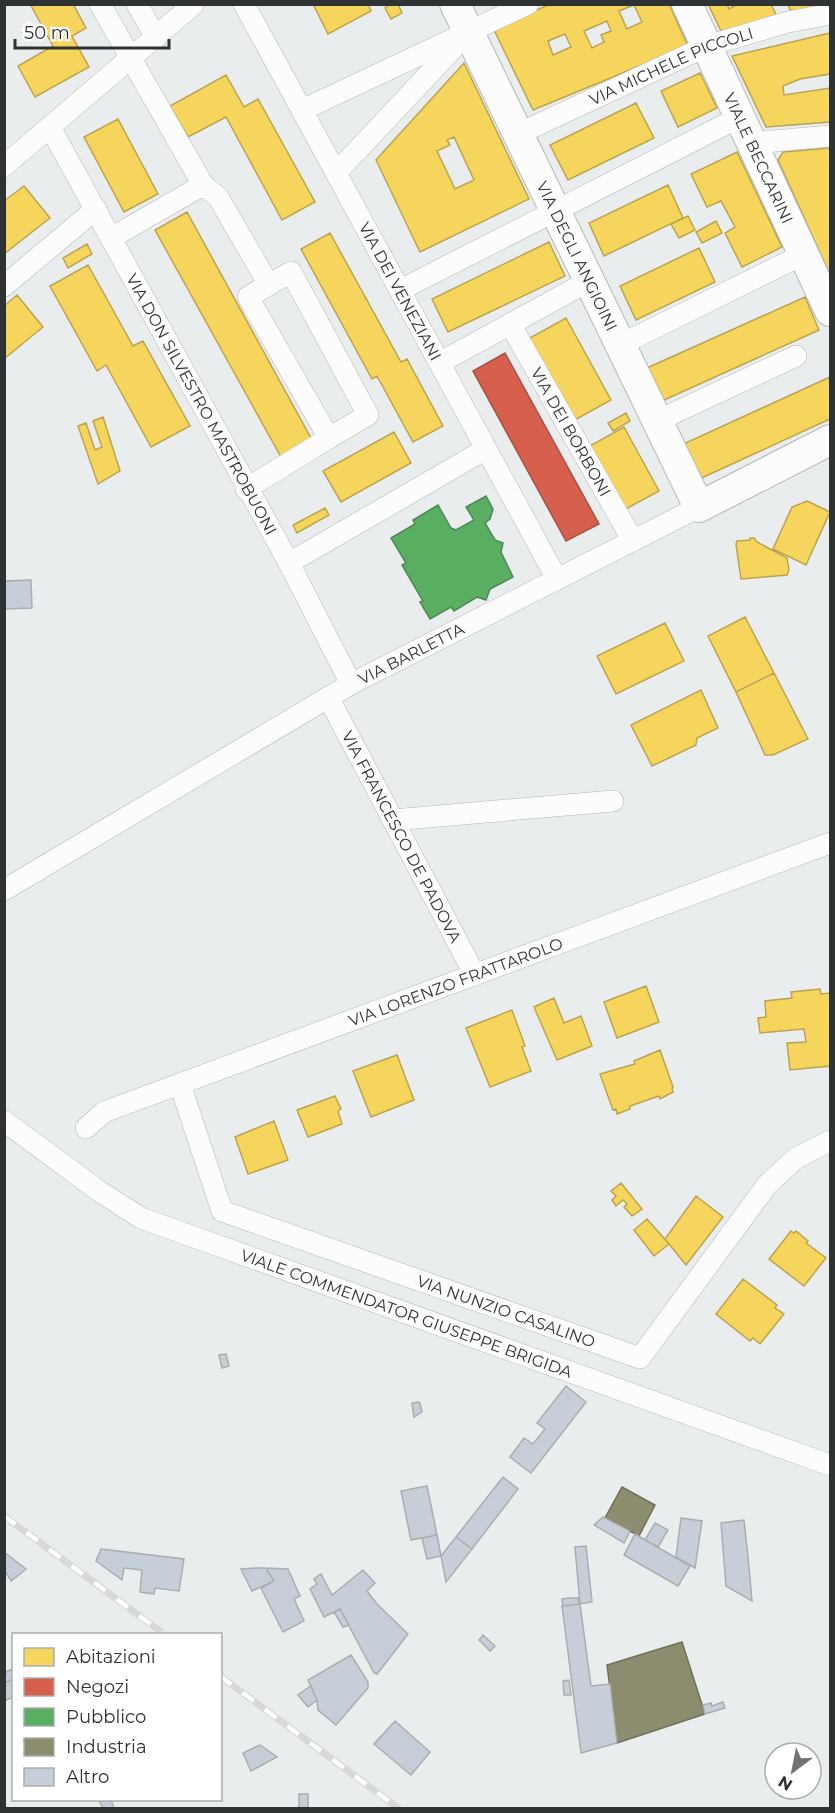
<svg xmlns="http://www.w3.org/2000/svg" width="835" height="1813" viewBox="0 0 835 1813" font-family="Montserrat,sans-serif">
  <style>
    .homes { fill: #f6d55c; stroke: #baa450; stroke-width: 1.5; fill-rule: evenodd }
    .shops { fill: #d6604d; stroke: #a45245; stroke-width: 1.5 }
    .public { fill: #5aae61; stroke: #4d8953; stroke-width: 1.5 }
    .industry { fill: #8c8c6e; stroke: #70715c; stroke-width: 1.5 }
    .building { fill: #c6cfd7; stroke: #abadae; stroke-width: 1.5 }
    .lines { fill: none; stroke-linecap: round; stroke-linejoin: round }
    .street-casing { stroke: #b5b7b8; stroke-width: 22 }
    .secondary-casing { stroke: #b5b7b8; stroke-width: 32 }
    .street { stroke: #fcfcfc; stroke-width: 21 }
    .secondary { stroke: #fcfcfc; stroke-width: 30 }
    .rail-casing { stroke: #d7d8d8; stroke-width: 7 }
    .rail { stroke: #fff; stroke-width: 4.5; stroke-dasharray: 14; stroke-linecap: butt }
    .labels { text-anchor: middle; dominant-baseline: central; stroke-width: 6; stroke-linejoin: round; paint-order: stroke }
    .street-label { font-size: 16px; fill: #2f3233; stroke: #fff }
  </style>
  <rect width="100%" height="100%" fill="#eaedee"/>
  <!-- homes -->
  <path class="homes" d="M30 4H73L86 28 72 36 89 67 35 97 18 66 53 46Z
    M313 4H368L371 11 328 34Z
    M391 4H398L402 13 391 19 385 8Z
    M551 4H669L688 46 533 110 493 28ZM634 5 642 22 627 29 619 11ZM607 21 611 31 601 35 604 42 592 48 584 31ZM565 34 571 47 553 55 548 41Z
    M708 4H727L729 9 738 4H771L778 19 721 31Z
    M788 4H830L792 15Z
    M830 33V74L800 79 783 86 784 95 830 88V122L766 127 732 56Z
    M464 63 529 199 420 252 376 160ZM454 137 474 180 455 189 437 151 450 145 447 140Z
    M700 73 717 108 678 127 661 91Z
    M226 75 244 107 258 99 315 202 282 220 226 117 188 137 170 106Z
    M636 103 654 138 568 180 550 145Z
    M118 119 158 194 124 212 84 137Z
    M830 148V275L778 160 783 152Z
    M737 152 782 247 742 267 725 233 735 227 721 201 707 207 691 174Z
    M668 185 683 218 604 256 589 223Z
    M24 186 50 218 4 254V201Z
    M187 212 312 440 281 457 155 230Z
    M688 216 695 230 679 238 671 224Z
    M716 221 722 233 702 243 696 232Z
    M330 233 401 362 407 359 443 426 413 442 377 376 372 379 301 249Z
    M549 242 565 276 448 332 432 299Z
    M87 244 92 254 68 268 63 258Z
    M699 248 715 282 636 320 620 286Z
    M88 265 133 346 143 341 190 426 151 447 106 365 97 371 50 286Z
    M17 295 43 327 4 359V306Z
    M805 297 819 330 662 401 647 368Z
    M566 318 611 400 573 421 528 339Z
    M830 377V419L695 481 679 446Z
    M626 413 630 421 613 431 608 423Z
    M103 417 120 471 98 484 78 426 86 423 95 450 102 447 93 421Z
    M624 427 659 491 622 511 588 447Z
    M394 432 411 463 341 502 323 471Z
    M807 501 830 512 806 565 773 549 792 507Z
    M325 508 329 515 297 533 293 525Z
    M750 538H754L757 542 787 558 789 570 787 575 741 579 736 544 737 541 750 540Z
    M745 617 774 673 736 692 708 636Z
    M665 623 684 661 616 694 597 656Z
    M774 673 808 739 773 755H765L736 692Z
    M701 690 718 728 697 738 696 745 652 766 631 725Z
    M646 986 659 1022 617 1038 604 1002Z
    M820 989 821 994 830 993V1066L790 1070 787 1043 806 1042 804 1029 760 1033 758 1018 766 1017 765 1001 792 998 791 992Z
    M554 998 564 1023 581 1016 592 1046 557 1060 534 1007Z
    M512 1010 525 1046 522 1047 531 1071 490 1087 466 1028Z
    M660 1050 673 1087 672 1088 673 1092 660 1099 659 1096 630 1106V1109L617 1114 616 1109 613 1110 600 1074 635 1064 634 1061Z
    M397 1055 414 1100 371 1117 353 1071Z
    M335 1096 341 1109 338 1111 342 1124 308 1137 297 1110Z
    M274 1121 288 1160 248 1174 235 1137Z
    M621 1183 642 1209 632 1216 624 1207 627 1204 623 1200 616 1206 612 1200 616 1196 611 1191Z
    M696 1196 723 1217 686 1265 665 1239Z
    M647 1219 669 1244 654 1256 634 1230Z
    M791 1231 794 1233 796 1231 808 1241 806 1243 826 1258 804 1286 769 1259Z
    M743 1279 777 1305 775 1308 784 1314 760 1344 753 1338 750 1341 716 1314Z"/>
  <!-- shops -->
  <path class="shops" d="M505 353 599 524 566 541 473 371Z"/>
  <!-- public -->
  <path class="public" d="M486 496 493 509 490 519 485 523 495 540 503 543 501 552 513 577 490 589 486 600 477 597 454 611 451 607 430 619 420 602 423 601 402 565 406 563 391 538 415 524 413 520 438 505 451 528 456 530 474 520 466 507Z"/>
  <!-- industry -->
  <path class="industry" d="M622 1487 655 1505 639 1536 605 1518Z
    M682 1642 705 1714 617 1743 607 1665Z"/>
  <!-- building -->
  <path class="building" d="M31 580 32 608 4 609V581Z
    M226 1354 229 1366 222 1368 219 1355Z
    M566 1386 586 1402 531 1473 510 1457 524 1438 533 1444 545 1429 537 1423Z
    M418 1402 420 1403 422 1412 414 1417 412 1403Z
    M503 1477 518 1489 472 1549 456 1537Z
    M427 1486 437 1535 411 1540 401 1491Z
    M603 1517 630 1531 624 1543 594 1525Z
    M681 1518 702 1521 695 1568 676 1557Z
    M744 1520 749 1567 752 1601 726 1586 721 1523Z
    M655 1523 668 1530 658 1547 645 1540Z
    M635 1534 690 1566 678 1586 624 1555Z
    M437 1535 441 1556 427 1559 422 1538Z
    M456 1537 472 1549 446 1582 441 1556Z
    M586 1546 592 1602 580 1604 575 1547Z
    M101 1549 184 1559 179 1591 155 1588 154 1594 140 1592 142 1570 124 1568 122 1580 96 1561Z
    M4 1552 26 1569 11 1581 4 1569Z
    M257 1568H266L274 1581 252 1591 241 1569Z
    M266 1568 288 1569 300 1596 294 1599 304 1621 283 1632 261 1588 274 1581Z
    M363 1570 375 1583 367 1591 377 1604 408 1634 377 1674 374 1673 340 1609 324 1617 310 1589 317 1584 314 1579 321 1574 332 1595Z
    M569 1598H578L579 1604 563 1606 562 1599Z
    M580 1604 591 1686 610 1684 617 1743 581 1753 562 1606Z
    M340 1609 349 1625 343 1627 334 1612Z
    M483 1635 495 1646 490 1651 479 1640Z
    M351 1655 368 1682V1688L336 1725 318 1710 317 1700 308 1680Z
    M14 1668V1679L4 1683V1673Z
    M14 1679V1697L4 1701V1683Z
    M569 1680 571 1695H564L563 1681Z
    M311 1686 317 1700 308 1707 298 1695Z
    M723 1702 725 1708 705 1714 703 1705 711 1703 712 1706Z
    M395 1721 430 1752 411 1775 374 1744Z
    M260 1745 277 1757 251 1771 243 1753Z
    M299 1794H308V1808H299Z
    M103 1800H111L114 1808H103L99 1801Z"/>
  <g class="lines">
    <!-- street casing -->
    <g class="street-casing">
      <g id="street">
        <path d="M100 4 203 185 111 238"/>
        <path d="M137 4 156 38"/>
        <path id="s1" d="M244 4 557 579"/>
        <path d="M302 110 528 4"/>
        <path id="s2" d="M50 127 289 563 351 684"/>
        <path id="s3" d="M518 134 707 46 788 22 830 14"/>
        <path d="M752 143 830 136"/>
        <path d="M4 166 194 4"/>
        <path d="M336 173 460 41"/>
        <path d="M203 185 218 197 269 285"/>
        <path d="M291 272 368 415 329 438 248 297Z"/>
        <path d="M4 286 96 209"/>
        <path d="M400 290 740 117"/>
        <path id="s4" d="M510 324 633 541"/>
        <path d="M620 345 804 254"/>
        <path d="M439 363 589 281"/>
        <path d="M657 421 796 356"/>
        <path d="M246 489 329 438"/>
        <path d="M289 563 486 449"/>
        <path id="s5" d="M328 697 475 975"/>
        <path d="M393 820 613 801"/>
        <path id="s6" d="M4 890 351 684 699 507"/>
        <path id="s7" d="M180 1084 222 1211 640 1358 767 1185 796 1158 830 1141"/>
        <path id="s8" d="M4 1121 99 1191 141 1218 830 1465"/>
        <path id="s9" d="M86 1128 104 1112 830 843"/>
      </g>
    </g>
    <!-- secondary casing -->
    <g class="secondary-casing">
      <g id="secondary">
        <path id="s10" d="M455 4 699 507 830 440"/>
        <path id="s11" d="M687 4 830 311"/>
      </g>
    </g>
    <!-- street -->
    <use href="#street" class="street"/>
    <!-- secondary -->
    <use href="#secondary" class="secondary"/>
    <!-- rail casing -->
    <g class="rail-casing">
      <path id="rail" d="M4 1516 164 1634
        M220 1676 398 1808"/>
    </g>
    <!-- rail -->
    <use href="#rail" class="rail"/>
  </g>
  <g class="labels">
    <!-- street labels -->
    <g class="street-label">
      <text stroke="none"><textPath href="#s3" startOffset="168">VIA MICHELE PICCOLI</textPath></text>
      <text stroke="none"><textPath href="#s11" startOffset="170">VIALE BECCARINI</textPath></text>
      <text stroke="none"><textPath href="#s10" startOffset="280">VIA DEGLI ANGIOINI</textPath></text>
      <text stroke="none"><textPath href="#s1" startOffset="327">VIA DEI VENEZIANI</textPath></text>
      <text stroke="none"><textPath href="#s2" startOffset="316">VIA DON SILVESTRO MASTROBUONI</textPath></text>
      <text stroke="none"><textPath href="#s4" startOffset="124">VIA DEI BORBONI</textPath></text>
      <text stroke="none"><textPath href="#s6" startOffset="471">VIA BARLETTA</textPath></text>
      <text stroke="none"><textPath href="#s5" startOffset="158">VIA FRANCESCO DE PADOVA</textPath></text>
      <text stroke="none"><textPath href="#s9" startOffset="399">VIA LORENZO FRATTAROLO</textPath></text>
      <text stroke="none"><textPath href="#s7" startOffset="435">VIA NUNZIO CASALINO</textPath></text>
      <text stroke="none"><textPath href="#s8" startOffset="450">VIALE COMMENDATOR GIUSEPPE BRIGIDA</textPath></text>
    </g>
  </g>
  <!-- border -->
  <rect width="835" height="1813" fill="none" stroke="#2f3233" stroke-width="12"/>
  <!-- legend -->
  <rect x="12" y="1633" width="210" height="168" fill="#ffffff" stroke="#acadad" stroke-width="1.5"/>
  <rect x="24" y="1648" width="30" height="18" fill="#f6d55c" stroke="#acadad" stroke-width="1.5"/>
  <text x="66" y="1663" font-size="18" fill="#2f3233">Abitazioni</text>
  <rect x="24" y="1678" width="30" height="18" fill="#d6604d" stroke="#acadad" stroke-width="1.5"/>
  <text x="66" y="1693" font-size="18" fill="#2f3233">Negozi</text>
  <rect x="24" y="1708" width="30" height="18" fill="#5aae61" stroke="#acadad" stroke-width="1.5"/>
  <text x="66" y="1723" font-size="18" fill="#2f3233">Pubblico</text>
  <rect x="24" y="1738" width="30" height="18" fill="#8c8c6e" stroke="#acadad" stroke-width="1.5"/>
  <text x="66" y="1753" font-size="18" fill="#2f3233">Industria</text>
  <rect x="24" y="1768" width="30" height="18" fill="#c6cfd7" stroke="#acadad" stroke-width="1.5"/>
  <text x="66" y="1783" font-size="18" fill="#2f3233">Altro</text>
  <!-- north arrow -->
  <g transform="translate(793 1771) rotate(212)"><circle r="28" fill="#ffffff" stroke="#acadad" stroke-width="1.5"/>
  <path d="M0-4.5L10 22L0 15L-10 22Z" fill="#707374"/>
  <text y="-9" font-size="16" font-weight="bold" text-anchor="middle" fill="#2f3233">N</text>
  </g>
  <!-- scale -->
  <path d="M15 39v9h154v-9" fill="none" stroke="#2f3233" stroke-width="3"/>
  <text x="24" y="39" font-size="18" fill="#2f3233" stroke="#ffffff" stroke-width="4.5" paint-order="stroke">50 m</text>
</svg>
